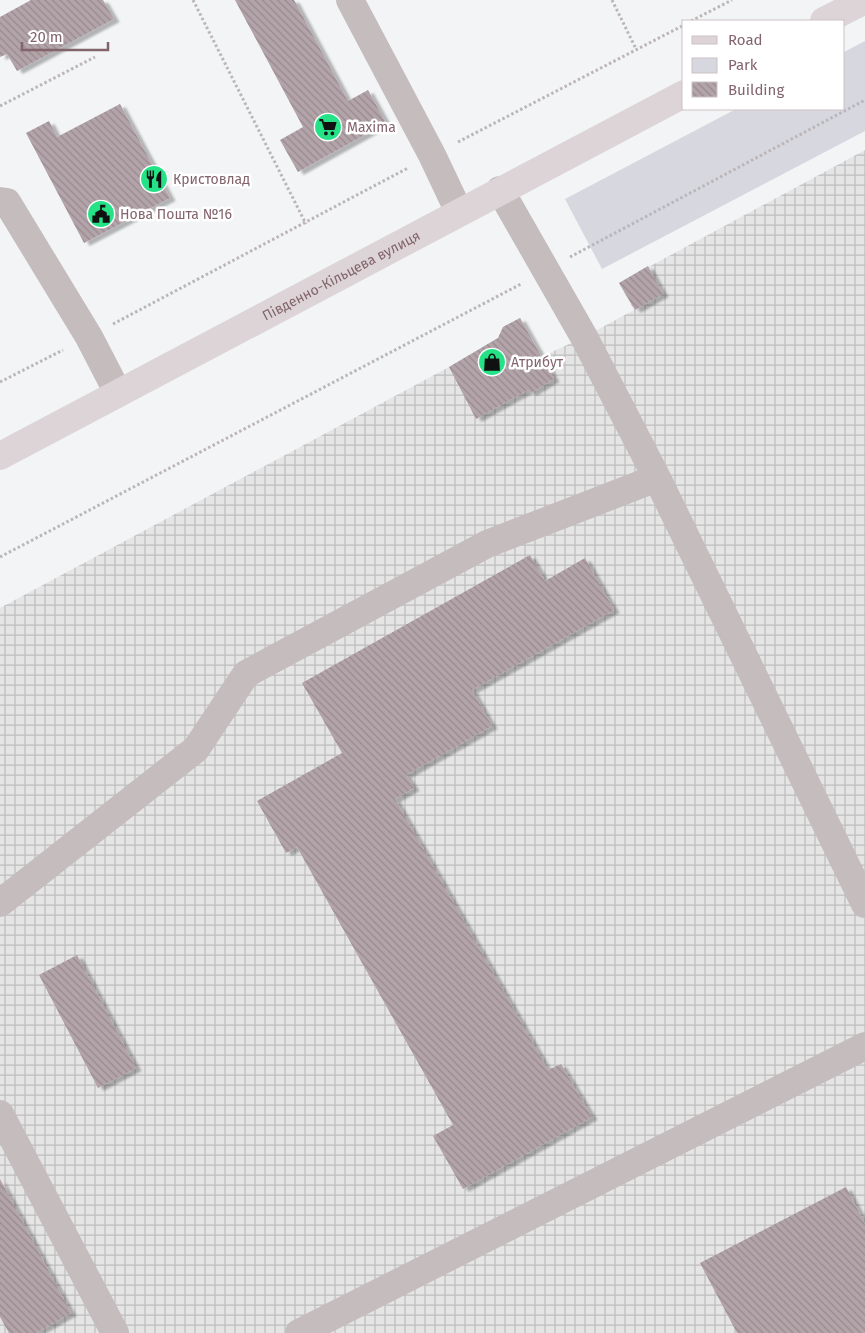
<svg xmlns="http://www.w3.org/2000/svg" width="865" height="1333" viewBox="0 0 865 1333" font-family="'Fira Sans',sans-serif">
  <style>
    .industrial { fill: url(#industrial-grid) }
    .park { fill: #d6d7df }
    .building { fill: url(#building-back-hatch); filter: url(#shadow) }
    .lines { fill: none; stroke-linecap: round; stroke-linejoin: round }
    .path { stroke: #bdb6b8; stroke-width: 3; stroke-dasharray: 2.5 2.5; stroke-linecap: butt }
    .minor { stroke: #c5bcbe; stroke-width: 28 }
    .major { stroke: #dcd4d6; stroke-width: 28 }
    .labels { text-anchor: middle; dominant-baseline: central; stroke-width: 5; stroke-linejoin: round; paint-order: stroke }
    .poi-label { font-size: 14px; fill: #83646d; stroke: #fff; text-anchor: start }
    .street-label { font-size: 14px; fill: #83646d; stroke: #fff }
  </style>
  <defs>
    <pattern id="industrial-grid" width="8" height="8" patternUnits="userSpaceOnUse" patternTransform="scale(1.25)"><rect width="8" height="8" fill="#e5e5e6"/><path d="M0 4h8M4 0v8" fill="none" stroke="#bfbdbf"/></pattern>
    <pattern id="building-back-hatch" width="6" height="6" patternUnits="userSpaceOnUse" patternTransform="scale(1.25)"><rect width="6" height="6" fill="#b3a4a9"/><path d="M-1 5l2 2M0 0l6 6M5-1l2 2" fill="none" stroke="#97898e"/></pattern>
    <filter id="shadow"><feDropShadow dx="5.5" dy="3" stdDeviation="1" flood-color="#0004"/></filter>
  </defs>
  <rect width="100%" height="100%" fill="#f2f4f5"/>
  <!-- industrial -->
  <path class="industrial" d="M865 150V1333H0V608L449 367 498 338 503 327 520 318 541 357 584 337 634 310 619 283Z"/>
  <!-- park -->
  <path class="park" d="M865 41V131L602 269 565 199 736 109H844V52Z"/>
  <!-- building -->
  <path class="building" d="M31 0H103L114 19 17 71 7 54 0 57V17Z
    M235 0H294L348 101 368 90 386 123 298 172 280 140 303 127Z
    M120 104 170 198 84 243 26 133 49 121 57 137Z
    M648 266 663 294 635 310 619 283Z
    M520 318 554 379 531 393 528 390 476 419 449 367 498 338 503 327Z
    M530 555 545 581 585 558 614 610 472 690 492 726 406 775 414 788 395 799 548 1070 561 1064 592 1117 463 1189 433 1136 453 1125 297 847 286 853 257 801 342 753 302 683Z
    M77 955 136 1068 98 1088 39 975Z
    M0 1179 71 1313 36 1333H9L0 1317Z
    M846 1187 865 1224V1333H737L700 1263Z"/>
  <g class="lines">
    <!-- path -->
    <path class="path" d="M193 0 306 224
      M612 0 636 49
      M691 21 732 0
      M0 106 95 57
      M458 142 684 25
      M570 257 865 100
      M113 324 408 168
      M0 382 63 350
      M0 557 521 284"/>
    <!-- minor -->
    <path class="minor" d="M350 0 432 155 459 212
      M500 190 584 337 657 478 865 904
      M0 201 7 202 89 337 118 393
      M0 903 196 749 246 674 487 544 657 478
      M0 1114 115 1333
      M299 1333 865 1046"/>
    <!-- major -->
    <g class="major">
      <path d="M824 21 865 0"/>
      <path id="s1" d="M0 456 684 94"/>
    </g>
  </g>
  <!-- icons -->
  <defs>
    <g id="supermarket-disc" transform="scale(1.4375)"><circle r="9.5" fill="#25e287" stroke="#fff"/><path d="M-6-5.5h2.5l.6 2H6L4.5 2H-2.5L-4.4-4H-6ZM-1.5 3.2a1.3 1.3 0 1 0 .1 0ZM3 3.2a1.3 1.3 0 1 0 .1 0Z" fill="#111"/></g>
    <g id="restaurant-disc" transform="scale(1.4375)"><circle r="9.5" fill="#25e287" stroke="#fff"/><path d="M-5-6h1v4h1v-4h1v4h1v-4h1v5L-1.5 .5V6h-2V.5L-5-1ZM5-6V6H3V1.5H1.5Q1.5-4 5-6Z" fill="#111"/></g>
    <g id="civic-disc" transform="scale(1.4375)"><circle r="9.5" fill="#25e287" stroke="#fff"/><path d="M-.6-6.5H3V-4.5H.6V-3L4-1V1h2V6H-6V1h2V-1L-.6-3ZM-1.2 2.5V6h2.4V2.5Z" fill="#111"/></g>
    <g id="shop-disc" transform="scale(1.4375)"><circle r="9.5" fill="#25e287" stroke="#fff"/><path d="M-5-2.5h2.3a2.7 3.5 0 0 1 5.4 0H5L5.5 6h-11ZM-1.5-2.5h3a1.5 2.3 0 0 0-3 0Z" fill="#111"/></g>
  </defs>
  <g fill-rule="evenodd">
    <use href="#supermarket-disc" x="328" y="127"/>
    <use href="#restaurant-disc" x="154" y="179"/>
    <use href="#civic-disc" x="101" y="214"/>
    <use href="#shop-disc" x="492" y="362"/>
  </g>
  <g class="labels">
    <!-- poi labels -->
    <g class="poi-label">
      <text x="347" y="127">Maxima</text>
      <text x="173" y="179">Кристовлад</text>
      <text x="120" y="214">Нова Пошта №16</text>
      <text x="511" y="362">Атрибут</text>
    </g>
    <!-- street labels -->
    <g class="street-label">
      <text stroke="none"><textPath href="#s1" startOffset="386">Південно-Кільцева вулиця</textPath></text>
    </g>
  </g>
  <!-- legend -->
  <rect x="682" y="20" width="162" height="90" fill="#ffffff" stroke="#cdc1c5"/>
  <rect x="692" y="36" width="25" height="8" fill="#dcd4d6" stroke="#cdc1c5"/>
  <text x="728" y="45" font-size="15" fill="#83646d">Road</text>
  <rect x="692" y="58" width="25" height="15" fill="#d6d7df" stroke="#cdc1c5"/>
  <text x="728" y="70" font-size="15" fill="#83646d">Park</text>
  <rect x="692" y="82" width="25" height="15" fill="url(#building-back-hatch)" stroke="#cdc1c5"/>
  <text x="728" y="95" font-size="15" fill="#83646d">Building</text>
  <!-- scale -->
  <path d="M22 42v8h86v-8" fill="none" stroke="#83646d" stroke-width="2.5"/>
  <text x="30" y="42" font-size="15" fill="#83646d" stroke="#ffffff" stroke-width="4" paint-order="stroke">20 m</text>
</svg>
